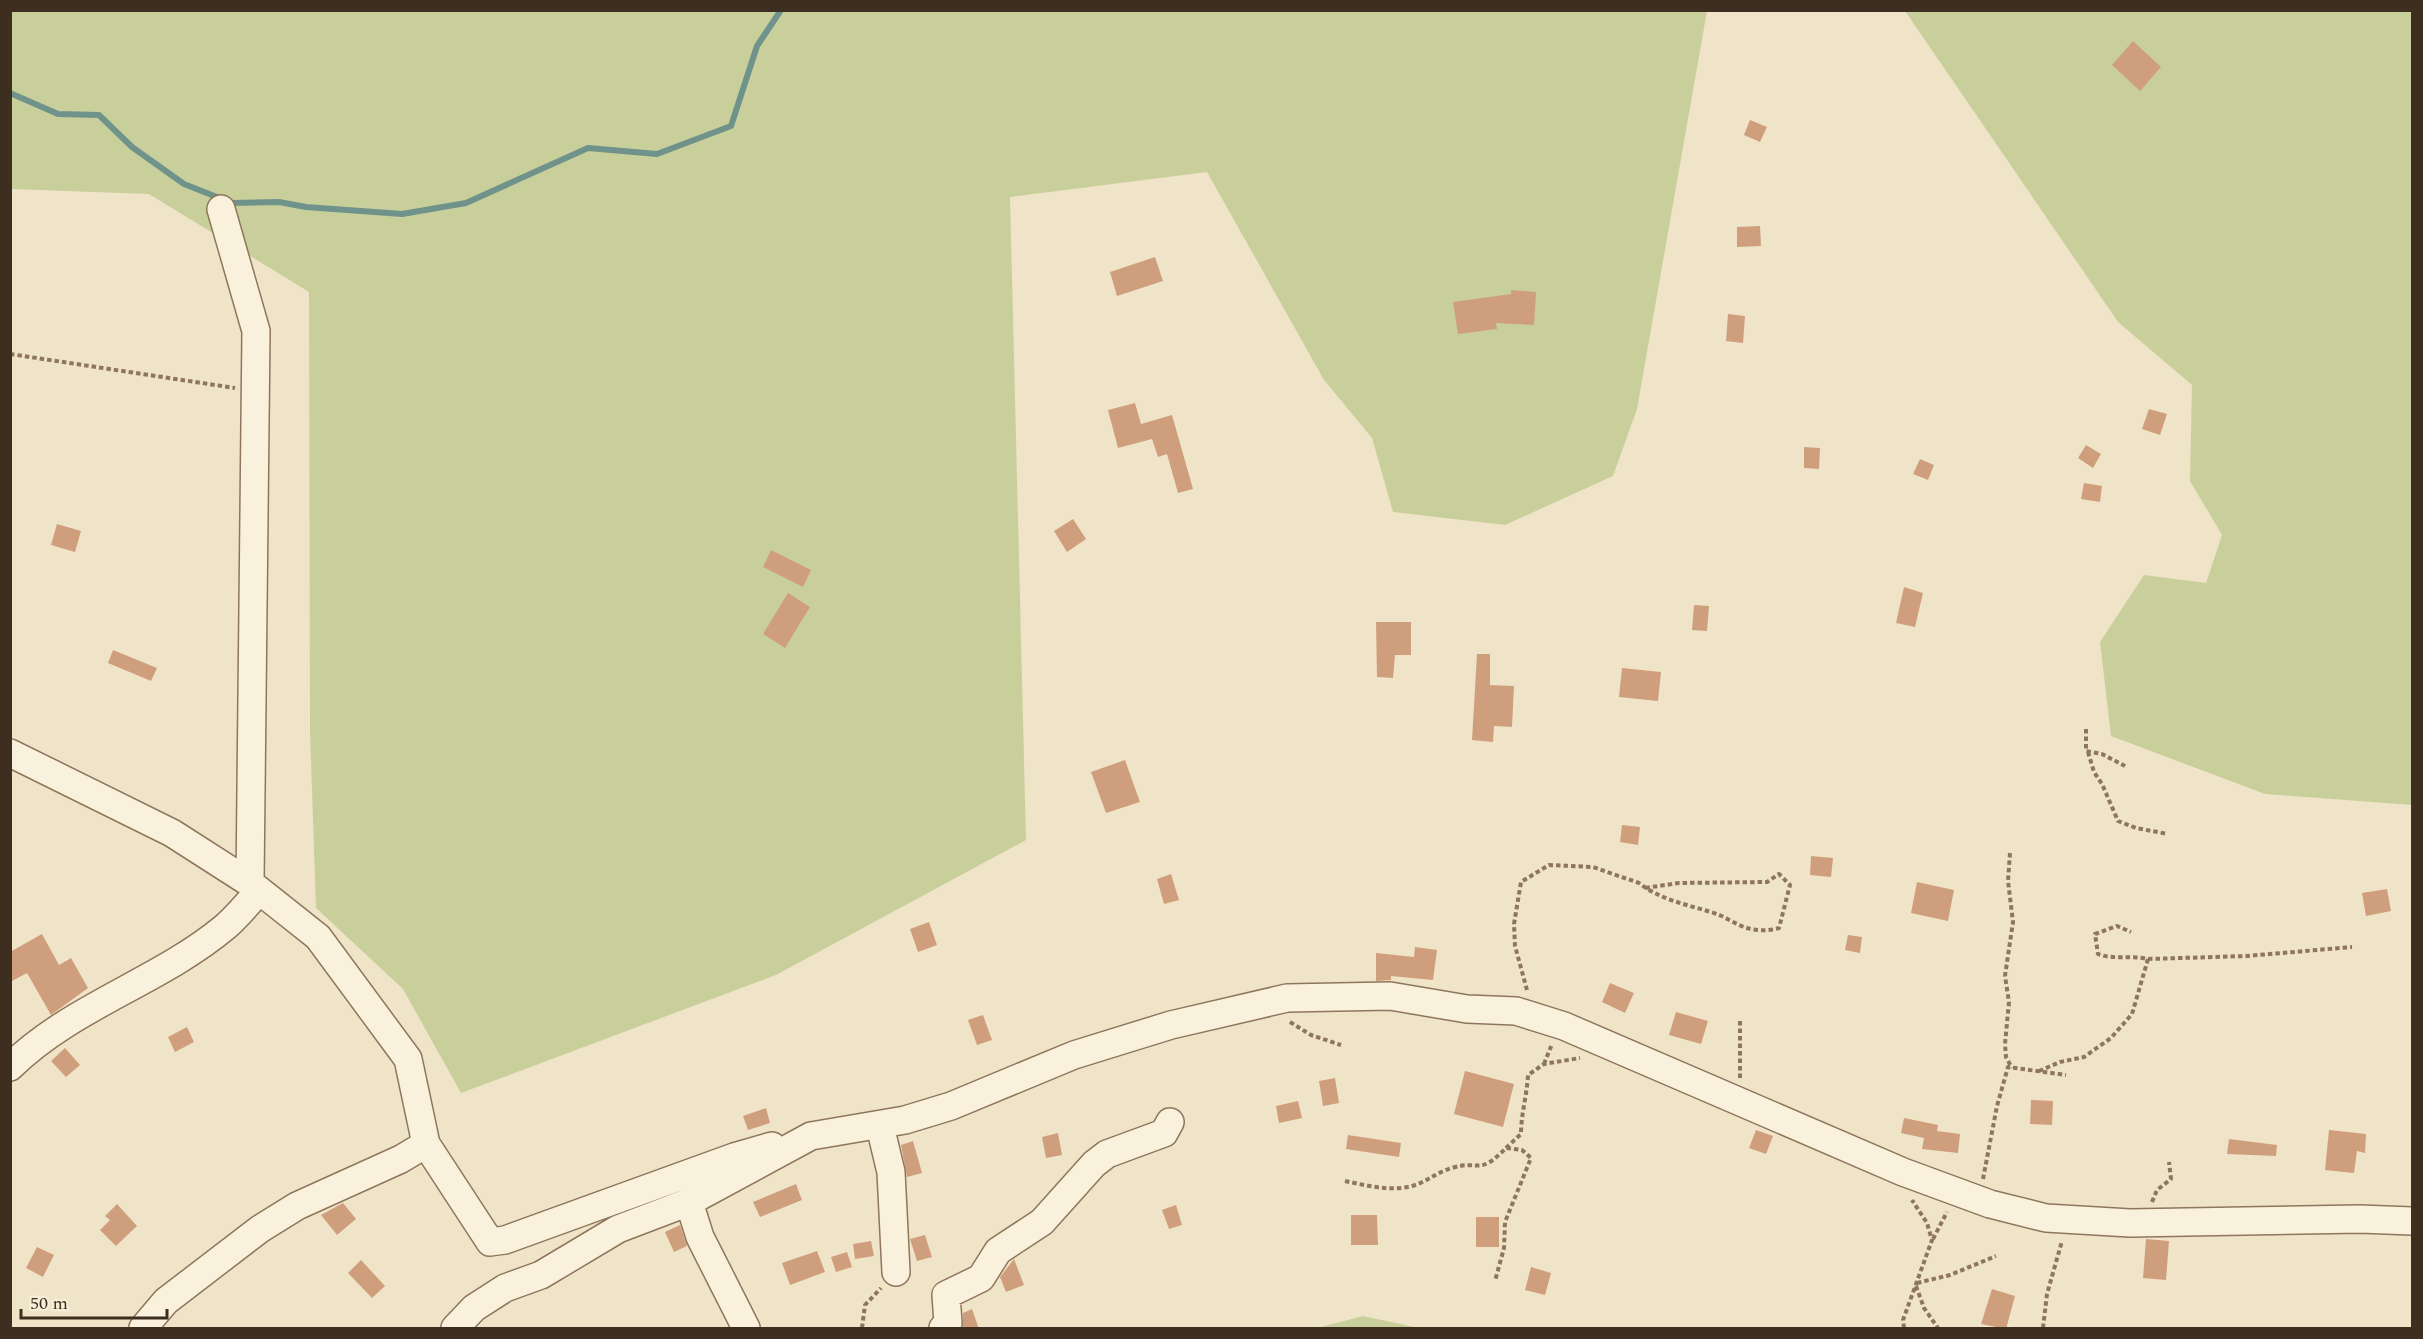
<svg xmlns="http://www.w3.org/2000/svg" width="2423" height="1339" viewBox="0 0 2423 1339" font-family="Spectral,serif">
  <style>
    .green { fill: #c9cf9b }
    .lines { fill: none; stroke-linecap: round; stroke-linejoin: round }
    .stream { stroke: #6f938a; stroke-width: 6 }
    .building { fill: #cf9f7d }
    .minor-casing { stroke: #8d765c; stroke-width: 30 }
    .path { stroke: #8d765c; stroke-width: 4; stroke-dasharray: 4.5 3; stroke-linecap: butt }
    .minor { stroke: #faf1dc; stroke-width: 27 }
  </style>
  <rect width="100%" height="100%" fill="#f0e4c8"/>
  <!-- green -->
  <path class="green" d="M11 11H1707L1637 409 1613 476 1505 525 1393 512 1372 438 1324 380 1207 172 1010 197 1026 840 776 975 461 1093 403 989 316 908 310 732 309 292 149 194 11 189Z
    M1905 11H2412V805L2265 794 2111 736 2100 642 2144 575 2206 583 2222 535 2190 481 2192 385 2118 322Z
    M1363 1316 1419 1328H1317Z"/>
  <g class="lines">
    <!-- stream -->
    <path class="stream" d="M10 93 58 114 99 115 132 147 184 184 232 203 279 202 306 207 402 214 466 203 588 148 657 154 731 126 757 46 781 10"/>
  </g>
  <!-- building -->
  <path class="building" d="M2133 41 2161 67 2140 91 2112 65Z
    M1750 120 1767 127 1760 142 1744 135Z
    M1760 226 1761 246 1737 247V227Z
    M1155 257 1163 281 1117 296 1110 272Z
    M1511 290 1536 292 1534 325 1496 323 1497 329 1458 334 1453 302 1511 294Z
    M1728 314 1745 316 1743 343 1726 341Z
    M1135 403 1141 424 1172 415 1193 489 1178 493 1167 454 1158 457 1152 439 1118 448 1108 410Z
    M2149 409 2167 414 2160 435 2142 429Z
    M2086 445 2101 454 2093 468 2078 458Z
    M1804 447 1820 448 1819 469 1804 468Z
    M1920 459 1934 465 1928 480 1913 474Z
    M2084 483 2102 486 2100 502 2081 499Z
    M1073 519 1086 539 1067 552 1054 531Z
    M57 524 81 531 75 552 51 545Z
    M771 550 811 570 803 587 763 567Z
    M1904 587 1923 593 1915 627 1896 623Z
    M788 593 810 607 785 648 763 634Z
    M1694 605 1709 606 1707 631 1692 630Z
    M1376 622H1411V655H1395L1393 678 1377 677Z
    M113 650 157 668 151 681 108 663Z
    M1477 654H1490V685L1514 686 1512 727 1494 726 1493 742 1472 740Z
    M1622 668 1661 672 1658 701 1619 697Z
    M1125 760 1140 802 1106 813 1091 772Z
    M1622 825 1640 827 1638 845 1620 842Z
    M1811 856 1833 858 1831 877 1810 875Z
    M1171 874 1179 900 1164 904 1157 879Z
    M1917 882 1954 890 1948 921 1911 913Z
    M2387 889 2391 911 2366 916 2362 893Z
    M929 922 937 945 918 952 910 929Z
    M42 934 59 965 71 958 88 988 51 1015 27 973 10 982V952Z
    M1848 935 1862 937 1860 953 1845 950Z
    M1415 947 1437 950 1433 980 1391 976V980L1376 981V953L1414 957Z
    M1610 983 1634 993 1625 1013 1602 1002Z
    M1676 1012 1708 1021 1701 1044 1669 1035Z
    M983 1015 992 1040 977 1045 968 1020Z
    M187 1027 194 1042 175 1052 168 1037Z
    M65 1048 80 1065 66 1077 51 1061Z
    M1465 1071 1514 1084 1503 1127 1454 1114Z
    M1335 1078 1339 1103 1323 1106 1319 1081Z
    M2031 1100 2053 1101 2052 1125 2030 1124Z
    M1298 1101 1302 1118 1279 1123 1276 1106Z
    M766 1108 770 1123 748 1130 743 1116Z
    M1904 1118 1938 1125 1937 1131 1960 1134 1958 1153 1922 1149 1924 1138 1901 1133Z
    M1756 1130 1773 1136 1766 1154 1749 1148Z
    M2329 1130 2366 1134 2365 1153 2357 1151 2354 1173 2325 1170Z
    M1058 1133 1062 1155 1046 1158 1042 1137Z
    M1348 1135 1401 1143 1399 1157 1346 1149Z
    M2229 1139 2277 1145 2276 1156 2227 1154Z
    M913 1141 922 1173 907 1177 901 1145Z
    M796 1184 802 1200 760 1217 753 1202Z
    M343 1203 356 1219 337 1235 321 1215Z
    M117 1204 137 1226 116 1246 100 1230 110 1220 105 1216Z
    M1176 1205 1182 1225 1169 1229 1162 1210Z
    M1351 1215H1377L1378 1245H1351Z
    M1476 1217H1499V1247H1476Z
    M680 1225 687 1246 674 1252 665 1232Z
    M925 1235 932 1257 917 1261 910 1239Z
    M2146 1239 2169 1241 2166 1280 2143 1278Z
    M871 1241 874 1256 855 1259 853 1244Z
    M37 1247 54 1255 43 1277 26 1268Z
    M817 1251 825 1272 790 1285 782 1263Z
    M847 1252 852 1267 836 1272 831 1257Z
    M1014 1259 1024 1285 1006 1292 1000 1277Z
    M361 1260 385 1286 372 1298 348 1273Z
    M1531 1267 1551 1273 1545 1295 1525 1290Z
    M1992 1289 2015 1296 2006 1329 1981 1324Z
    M972 1309 979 1329H963V1313Z"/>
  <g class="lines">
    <!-- minor casing -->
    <g class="minor-casing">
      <path id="minor" d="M221 209 256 331 250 883
        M10 753 172 833 250 883 318 937 408 1059 426 1144 490 1242 505 1240 734 1157 772 1146
        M10 1067C72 1006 159 982 225 927 237 917 248 903 259 891
        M880 1126 891 1172 896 1272
        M689 1202 700 1237 746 1328
        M143 1328 166 1301 260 1229 297 1206 401 1159 426 1144
        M455 1328 474 1308 505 1288 541 1275 618 1229 689 1202 811 1136 905 1120 951 1106 1074 1055 1171 1025 1287 998 1390 996 1467 1009 1516 1011 1564 1026 1903 1172 1990 1204 2046 1218 2130 1223 2360 1219 2412 1221
        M943 1328 948 1323 946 1295 981 1278 998 1251 1042 1222 1094 1164 1107 1154 1164 1133 1170 1122"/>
    </g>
    <!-- path -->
    <path class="path" d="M10 354 235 388
      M2086 729V751L2102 754 2125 766
      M2088 752 2094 772 2102 784 2118 821 2136 828 2168 834
      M2010 853 2008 881 2013 922 2005 976 2009 1002 2005 1044 2006 1057 2012 1068
      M2148 959 2247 956 2352 947
      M1527 990 1515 946 1514 924 1521 882 1549 865 1593 867 1639 883C1662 901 1690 905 1717 914 1727 918 1737 925 1747 928 1757 931 1769 931 1779 928L1790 885 1779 874 1767 882 1679 883 1645 888
      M1740 1021V1080
      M1290 1022 1311 1035 1341 1045
      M1544 1064 1552 1044
      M2039 1071 2060 1062 2084 1057 2111 1038 2132 1014 2148 959C2130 955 2114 960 2098 954L2095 934 2117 926 2131 932
      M1506 1148 1521 1134C1521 1114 1527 1095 1528 1075L1544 1064 1580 1058
      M1983 1179 1997 1106 2008 1067 2066 1075
      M1345 1181C1369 1186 1395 1193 1418 1184 1430 1179 1440 1171 1452 1168 1480 1159 1478 1177 1506 1148L1522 1150 1531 1158 1505 1222 1504 1248 1495 1281
      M2152 1202 2157 1190 2171 1179 2169 1162
      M1933 1239 1947 1212
      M1917 1283 1950 1275 1996 1256
      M1916 1286 1924 1308 1938 1328
      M862 1328 865 1305 881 1288
      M1904 1328 1903 1320 1932 1240 1927 1223 1912 1200
      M2043 1328 2047 1294 2062 1241"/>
    <!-- minor -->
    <use href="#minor" class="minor"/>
  </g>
  <!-- border -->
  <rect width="2423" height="1339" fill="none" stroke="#3d2e20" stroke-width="24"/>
  <!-- scale -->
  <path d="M21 1309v9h146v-9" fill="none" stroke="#3d2e20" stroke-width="3"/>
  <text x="30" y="1309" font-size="18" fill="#3d2e20" stroke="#f7eed8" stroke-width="4.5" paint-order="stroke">50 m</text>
</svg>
